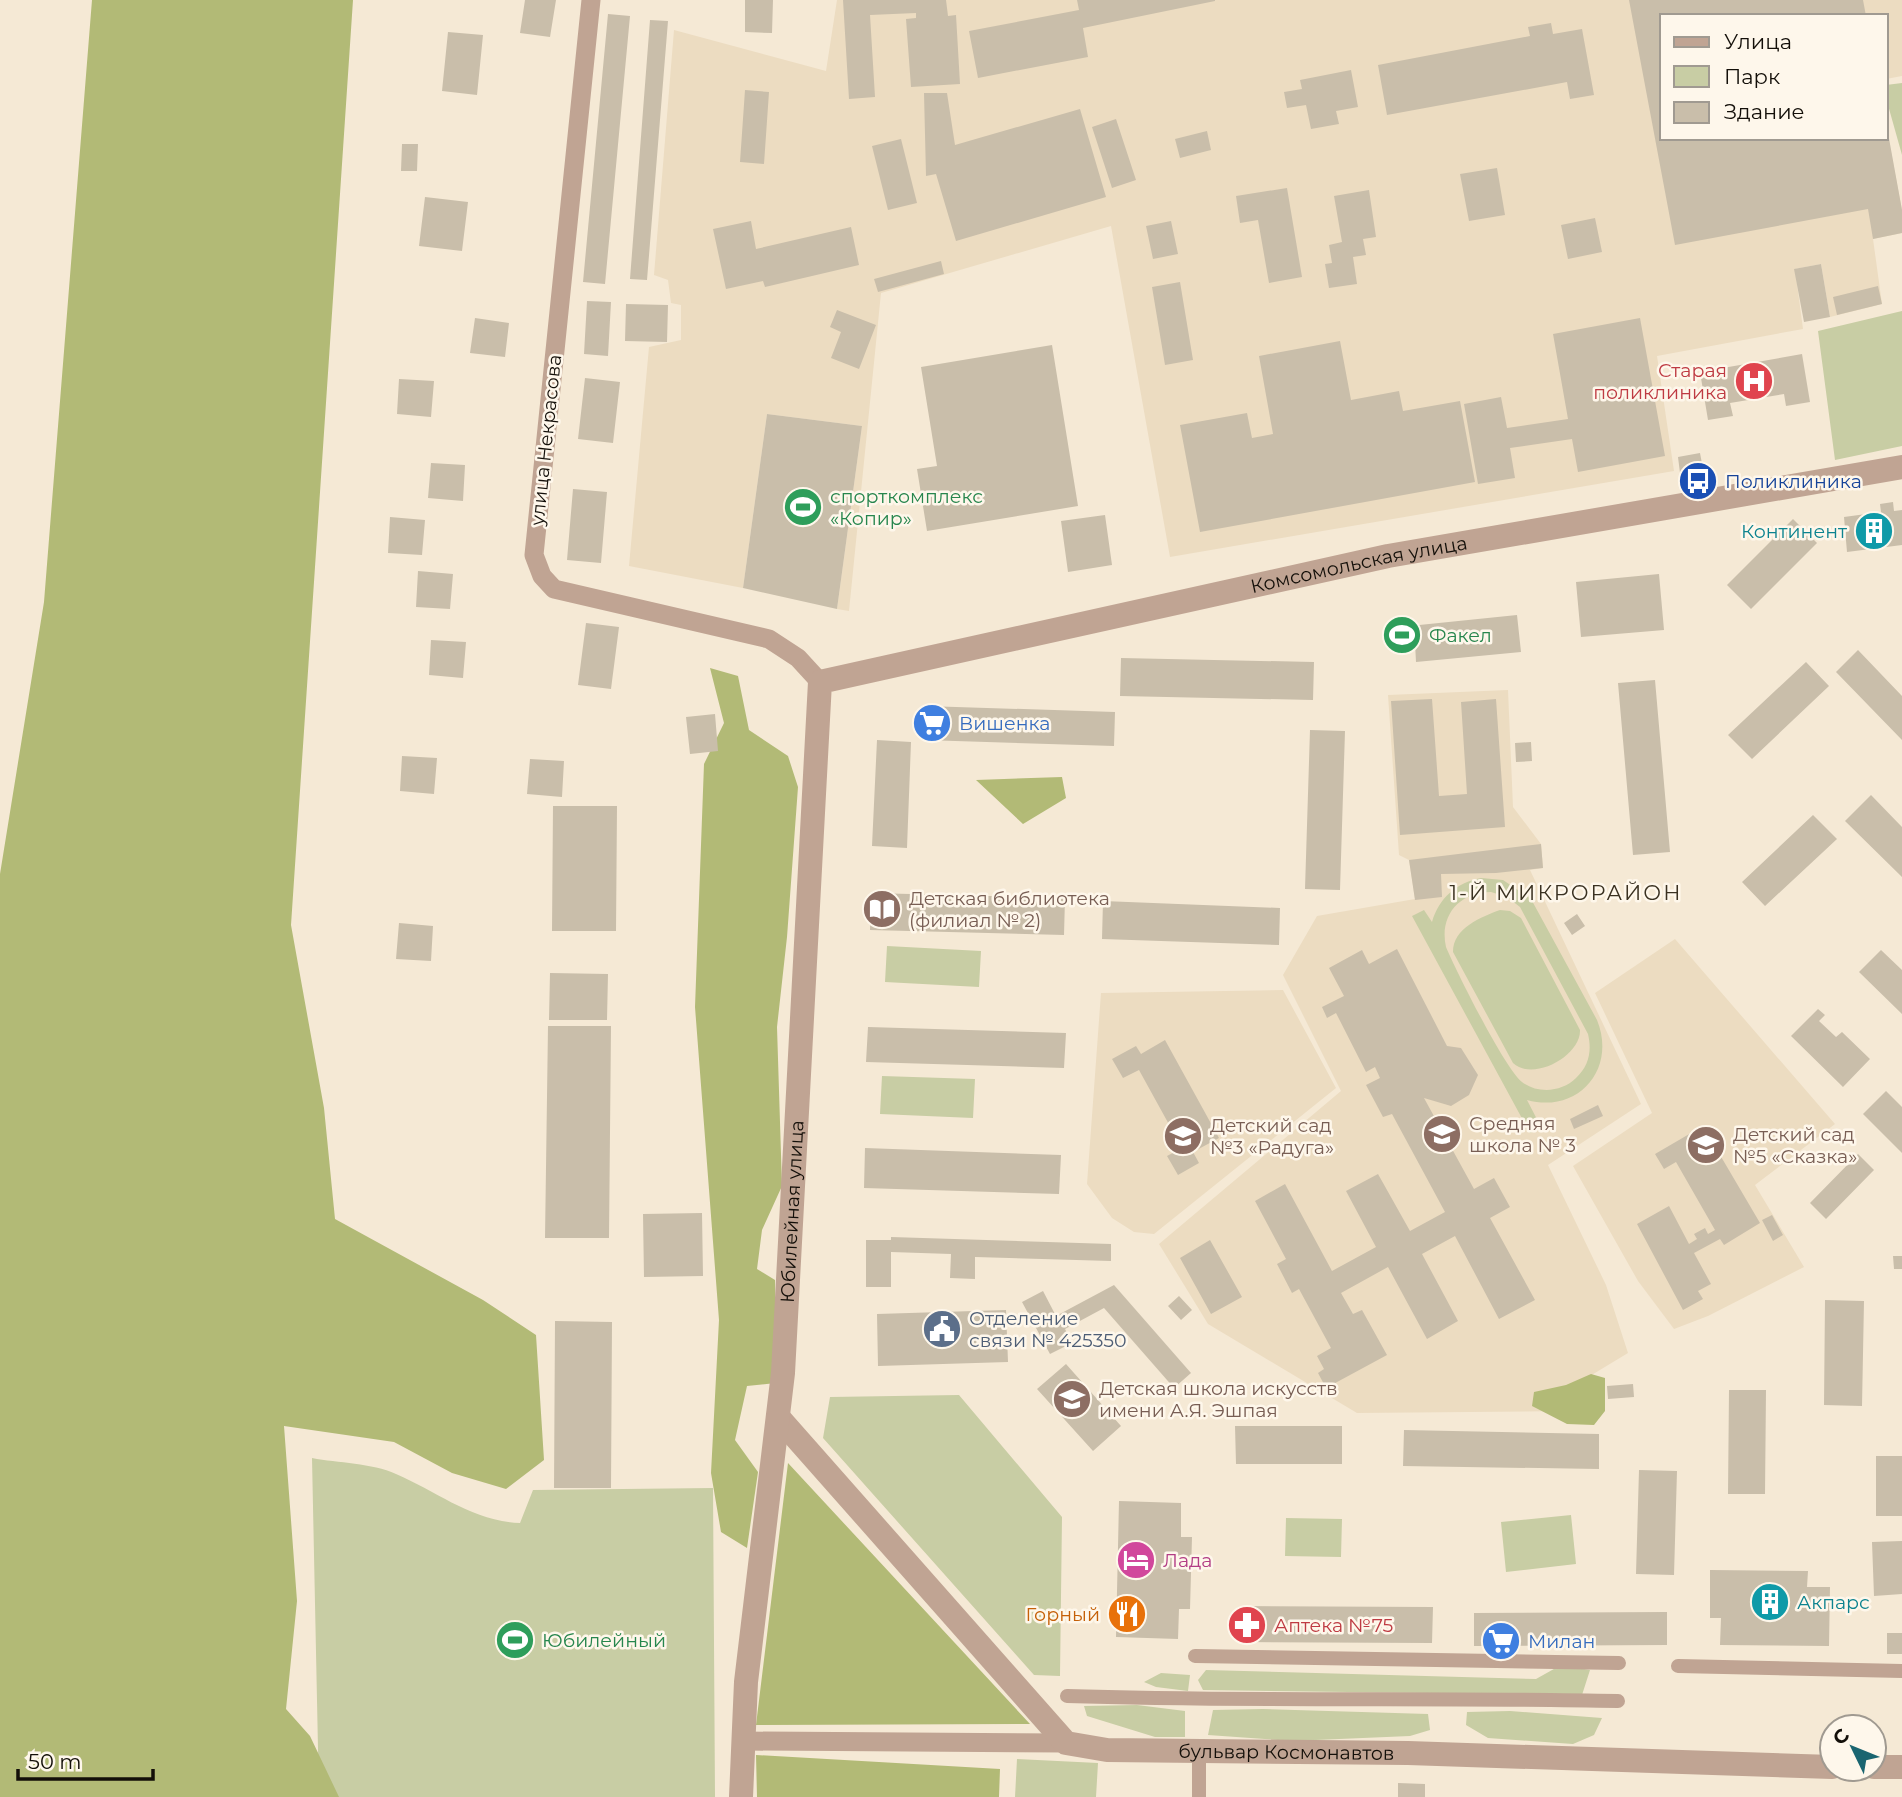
<svg xmlns="http://www.w3.org/2000/svg" width="1902" height="1797" viewBox="0 0 1902 1797" font-family="Montserrat,sans-serif">
  <style>
    .built { fill: #ecdcc1 }
    .green { fill: #c8cda4; fill-rule: evenodd }
    .forest { fill: #b2ba76 }
    .building { fill: #c9beaa }
    .lines { fill: none; stroke-linecap: round; stroke-linejoin: round }
    .pedestrian { stroke: #c0a493; stroke-width: 14 }
    .minor { stroke: #c0a493; stroke-width: 19 }
    .tertiary { stroke: #c0a493; stroke-width: 24 }
    .labels { text-anchor: middle; dominant-baseline: central; stroke-width: 5; stroke-linejoin: round; paint-order: stroke }
    .health-label { font-size: 19px; fill: #be3a42; stroke: #fef7eb; text-anchor: end }
    .street-label { font-size: 19px; fill: #130f09; stroke: #fef7eb }
    .transit-label { font-size: 19px; fill: #164399; stroke: #fef7eb; text-anchor: start }
    .leisure-label { font-size: 19px; fill: #27864d; stroke: #fef7eb; text-anchor: start }
    .culture-label { font-size: 19px; fill: #0d838f; stroke: #fef7eb; text-anchor: end }
    .shop-label { font-size: 19px; fill: #366cbe; stroke: #fef7eb; text-anchor: start }
    .education-label { font-size: 19px; fill: #785e54; stroke: #fef7eb; text-anchor: start }
    .service-label { font-size: 19px; fill: #4e5e75; stroke: #fef7eb; text-anchor: start }
    .hotel-label { font-size: 19px; fill: #b23c85; stroke: #fef7eb; text-anchor: start }
    .food-label { font-size: 19px; fill: #c56008; stroke: #fef7eb; text-anchor: end }
    .neighbourhood-label { font-size: 21px; letter-spacing: 2px; fill: #3a3121; stroke: #fef7eb }
  </style>
  <rect width="100%" height="100%" fill="#f5e9d5"/>
  <!-- built -->
  <path class="built" d="M837 0H1902V76L1886 79V16H1662V138H1886V126L1902 210V233L1873 239 1882 304 1830 317 1821 264 1795 269 1803 329 1657 356 1674 471 1170 557 1111 226 881 293 849 611 837 609 862 426 767 414 743 588 629 566 649 347 681 340V305L671 303 668 280 654 275 674 30 826 71Z
    M1508 690 1513 807 1541 844 1543 868 1530 870 1641 1104 1548 1165 1606 1285 1628 1353 1590 1376 1567 1411 1357 1413 1208 1324 1159 1244 1341 1091 1283 975 1317 916 1415 899 1409 860 1399 855 1388 695Z
    M1675 939 1835 1124 1755 1185 1804 1267 1708 1316 1674 1329 1638 1281 1573 1166 1652 1113 1595 993Z
    M1283 990 1336 1088 1154 1234 1134 1232 1112 1218 1087 1184 1101 993Z"/>
  <!-- green -->
  <path class="green" d="M1902 83V155L1886 98V85Z
    M1902 311V446L1835 460 1818 331Z
    M1481 878 1503 880 1531 899 1597 1020C1617 1069 1578 1114 1527 1100L1541 1127 1530 1133 1412 916 1424 910 1432 922C1439 898 1456 883 1481 878ZM1491 892 1507 897 1520 907 1588 1034C1592 1051 1589 1066 1576 1078 1562 1092 1538 1094 1522 1082 1505 1069 1456 971 1446 947 1439 916 1459 892 1491 892Z
    M1500 910 1510 911 1521 918 1580 1030C1581 1056 1533 1082 1513 1063L1453 952C1453 928 1481 917 1500 910Z
    M887 946 981 951 979 987 885 982Z
    M882 1076 975 1079 973 1118 880 1114Z
    M959 1395 1062 1517 1060 1676 1034 1675 823 1438 830 1397Z
    M312 1458C338 1463 372 1463 396 1474 438 1492 472 1521 520 1523L533 1490 713 1488 715 1797H319Z
    M1571 1515 1576 1564 1506 1572 1501 1522Z
    M1286 1518 1342 1519 1341 1557 1285 1556Z
    M1561 1665 1590 1670 1582 1695 1203 1690 1198 1680 1206 1670 1536 1679Z
    M1161 1673 1190 1675 1188 1691 1156 1687 1144 1682Z
    M1137 1705 1185 1711V1737H1155L1087 1716 1084 1706Z
    M1263 1709 1428 1714 1430 1730 1410 1736 1292 1741 1208 1735 1213 1710Z
    M1510 1711 1602 1718 1594 1735 1573 1744 1488 1738 1466 1725 1467 1712Z
    M1017 1759 1098 1763 1096 1797H1015Z"/>
  <!-- forest -->
  <path class="forest" d="M92 0H353L291 925 324 1108 335 1219 483 1300 536 1335 544 1460 506 1489 452 1473 394 1442 284 1426 297 1601 286 1709 310 1736 339 1797H0V874L44 602Z
    M710 668 738 676 749 730 788 756 798 787 787 937 777 1027 782 1186 762 1230 757 1269 775 1280 776 1383 747 1386 735 1440 758 1472 747 1548 721 1532 711 1473 719 1320 695 1007 704 764 724 723Z
    M1062 777 1066 798 1023 824 976 780Z
    M1591 1374 1605 1378V1411L1594 1425 1567 1424 1532 1406 1534 1392 1566 1385Z
    M788 1463 1030 1724 756 1725Z
    M756 1755 1000 1769 999 1797H757Z"/>
  <!-- building -->
  <path class="building" d="M525 0H556L550 37 520 33Z
    M745 0H773L772 33 745 32Z
    M843 0H946L948 16 956 15 960 84 911 87 906 19 916 18V13L870 15 875 97 849 99Z
    M1077 0H1215V1L1083 28 1088 57 978 78 969 31 1079 10Z
    M1629 0H1863L1866 16H1662V138H1886L1888 133 1902 210V233L1873 239 1868 209 1675 245Z
    M608 14 630 16 605 284 583 282Z
    M650 20 668 21 647 280 630 279Z
    M1551 23 1553 34 1582 29 1594 95 1570 99 1567 82 1387 115 1378 65 1530 36 1528 27Z
    M448 32 483 35 477 95 442 91Z
    M1351 70 1358 107 1336 111 1339 124 1311 129 1306 105 1287 108 1284 92 1302 89 1300 80Z
    M745 90 769 92 764 164 740 162Z
    M924 93H947L955 145 1080 109 1106 197 956 241 936 174 926 176Z
    M1116 119 1136 180 1112 188 1092 127Z
    M1207 131 1211 150 1180 158 1175 139Z
    M901 139 917 203 888 210 872 146Z
    M402 144H418L417 171H401Z
    M1497 168 1505 215 1469 221 1460 174Z
    M1287 188 1302 277 1269 283 1258 220 1240 223 1236 196Z
    M1369 190 1376 237 1363 239 1366 255 1353 257 1357 284 1329 288 1325 264 1332 263 1329 245 1342 242 1334 196Z
    M425 197 468 202 462 251 419 246Z
    M1595 218 1602 252 1568 259 1561 225Z
    M751 221 756 249 851 227 859 265 765 287 763 281 726 289 713 229Z
    M1171 221 1178 254 1153 259 1146 226Z
    M941 261 944 274 878 292 874 279Z
    M1821 264 1830 317 1804 322 1794 269Z
    M1180 282 1193 360 1165 365 1152 287Z
    M1878 286 1882 304 1837 315 1833 297Z
    M587 301 611 302 608 356 584 354Z
    M626 304 668 305 667 342 625 341Z
    M837 310 876 325 859 369 831 358 841 332 830 327Z
    M475 318 509 323 505 357 470 353Z
    M1640 318 1665 456 1578 472 1572 439 1510 448 1515 478 1478 484 1464 404 1501 397 1507 428 1568 419 1553 334Z
    M1340 341 1351 400 1399 391 1403 411 1460 401 1475 482 1200 532 1180 425 1247 413 1252 438 1273 434 1259 356Z
    M1052 345 1078 506 927 531 917 469 937 466 921 367Z
    M1802 354 1810 402 1786 406 1784 394 1730 403 1733 416 1708 420 1700 372Z
    M585 378 620 382 613 443 578 439Z
    M399 379 434 381 431 417 397 414Z
    M767 414 862 426 837 609 743 588Z
    M1700 453 1703 469 1680 473 1678 457Z
    M431 463 465 465 463 501 428 498Z
    M573 489 607 492 601 563 567 560Z
    M1893 502 1894 511 1902 510V545L1847 552 1844 517 1881 512 1880 504Z
    M1105 515 1112 565 1068 572 1061 521Z
    M390 517 425 520 422 555 388 553Z
    M1793 519 1817 543 1751 609 1727 585Z
    M418 571 453 574 450 609 416 607Z
    M1659 574 1664 630 1581 637 1576 582Z
    M1517 615 1521 652 1416 662 1415 643 1391 645 1390 628Z
    M586 623 619 627 611 689 578 685Z
    M431 640 466 642 463 678 429 675Z
    M1858 650 1902 696V740L1836 672Z
    M1121 658 1314 662 1313 700 1120 696Z
    M1806 662 1829 686 1752 759 1728 735Z
    M1655 680 1670 852 1633 855 1618 683Z
    M1432 699 1439 796 1467 794 1461 702 1496 699 1505 827 1400 835 1391 701Z
    M925 706 1115 712 1114 746 924 740Z
    M715 714 718 751 690 754 686 717Z
    M1310 730 1345 731 1340 890 1305 889Z
    M877 740 911 742 907 848 872 846Z
    M1531 742 1532 761 1516 762 1515 743Z
    M402 756 437 758 434 794 400 791Z
    M530 759 564 761 562 797 527 794Z
    M1871 795 1902 827V877L1845 821Z
    M553 806H617L616 931H552Z
    M1813 815 1837 839 1765 906 1742 882Z
    M1541 844 1543 868 1496 873 1441 874 1442 897 1415 900 1409 860Z
    M871 893 1065 898 1064 935 870 930Z
    M1103 901 1280 908 1279 945 1102 939Z
    M1577 914 1585 926 1572 935 1564 923Z
    M399 923 433 926 431 961 396 959Z
    M1397 949 1447 1046 1461 1048 1478 1075 1469 1095 1451 1106 1424 1098 1474 1189 1494 1178 1510 1207 1490 1218 1535 1300 1499 1319 1455 1236 1422 1254 1458 1321 1427 1339 1388 1267 1341 1293 1353 1314 1362 1310 1387 1355 1326 1388 1318 1373 1324 1369 1317 1356 1331 1348 1299 1289 1292 1293 1277 1264 1286 1259 1255 1201 1285 1184 1332 1271 1376 1247 1346 1191 1378 1174 1410 1231 1445 1212 1392 1114 1383 1117 1366 1085 1380 1078 1375 1067 1366 1072 1336 1013 1327 1018 1322 1007 1344 996 1329 968 1362 950 1369 964Z
    M1881 950 1902 970V1014L1859 972Z
    M550 973 608 974 607 1020H549Z
    M1818 1009 1825 1015 1819 1021 1836 1037 1842 1032 1870 1059 1843 1087 1791 1036Z
    M548 1026H611L609 1238H545Z
    M868 1027 1066 1033 1064 1068 866 1062Z
    M1165 1040 1219 1138 1193 1152 1199 1163 1178 1175 1167 1156 1182 1148 1139 1070 1123 1078 1112 1059 1136 1046 1141 1054Z
    M1886 1091 1902 1107V1153L1863 1114Z
    M1598 1105 1603 1116 1574 1129 1570 1119Z
    M1703 1126 1760 1223 1724 1245 1720 1239 1694 1253 1711 1284 1698 1291 1703 1299 1683 1310 1637 1224 1669 1206 1689 1244 1697 1239 1694 1234 1705 1228 1708 1234 1715 1230 1676 1162 1664 1169 1655 1154Z
    M865 1148 1061 1155 1059 1194 864 1188Z
    M1858 1154 1874 1170 1826 1219 1810 1203Z
    M702 1213 703 1276 644 1277 643 1214Z
    M1772 1215 1783 1235 1773 1241 1762 1220Z
    M891 1237 1111 1244V1261L975 1257V1279L950 1278 951 1254 891 1252V1287H866V1240H891Z
    M1210 1240 1242 1297 1211 1314 1180 1258Z
    M1893 1256H1902V1269H1894Z
    M1114 1285 1191 1373 1174 1388 1104 1308 1065 1329 1072 1343 1050 1354 1022 1302 1043 1291 1056 1316Z
    M1179 1296 1192 1310 1181 1320 1168 1306Z
    M1825 1300 1864 1301 1862 1406 1824 1405Z
    M1006 1310 1008 1362 878 1366 877 1314Z
    M555 1321 612 1322 611 1488H554Z
    M1066 1364 1121 1426 1093 1451 1037 1389Z
    M1633 1384 1634 1397 1608 1399 1607 1386Z
    M1729 1390H1766L1765 1494H1728Z
    M1235 1426H1342V1464H1236Z
    M1404 1430 1599 1434V1469L1403 1466Z
    M1876 1456H1902V1516H1876Z
    M1639 1470 1677 1471 1674 1575 1636 1574Z
    M1119 1501 1181 1503V1537H1192L1190 1609H1179L1178 1639 1116 1637Z
    M1902 1541V1594L1874 1596 1872 1542Z
    M1710 1570 1808 1571 1807 1587H1830L1829 1646 1720 1645 1721 1618H1710Z
    M1241 1606 1433 1607 1432 1643 1241 1642Z
    M1667 1612V1645L1474 1646V1613Z
    M1887 1633H1902V1654H1887Z
    M1398 1783 1425 1784V1797H1398Z"/>
  <g class="lines">
    <!-- pedestrian -->
    <path class="pedestrian" d="M1195 1656 1619 1663
      M1678 1666 1902 1671
      M1067 1696C1251 1702 1435 1697 1618 1701
      M1199 1749V1797"/>
    <!-- minor -->
    <path class="minor" d="M591 0 534 555 542 576 554 589 769 639 798 658 820 682
      M743 1741 1066 1743"/>
    <!-- tertiary -->
    <g class="tertiary">
      <path id="s1" d="M778 1417 1066 1743 1107 1750 1408 1753 1832 1767"/>
      <path d="M1874 1767H1902"/>
      <path id="s2" d="M741 1797 746 1682 783 1373 820 682 1388 556 1902 467"/>
    </g>
  </g>
  <!-- icons -->
  <defs>
    <g id="hospital-disc" transform="scale(2.0125)"><circle r="9.5" fill="#e0444e" stroke="#fef7eb"/><path d="M-5-5h3v3.5h4V-5h3V5h-3V1.5h-4V5h-3Z" fill="#fff"/></g>
    <g id="bus-disc" transform="scale(2.0125)"><circle r="9.5" fill="#1a4fb4" stroke="#fef7eb"/><path d="M-5-6H5V4H4V6H2V4H-2V6H-4V4H-5ZM-3.5-4V0h7V-4ZM-3.5 1.2v1.5H-2V1.2ZM2 1.2v1.5H3.5V1.2Z" fill="#fff"/></g>
    <g id="stadium-disc" transform="scale(2.0125)"><circle r="9.5" fill="#2e9e5b" stroke="#fef7eb"/><path d="M0-5a6.5 5 0 1 0 0 10a6.5 5 0 1 0 0-10ZM-3.5-1.8h7v3.6h-7Z" fill="#fff"/></g>
    <g id="building-disc" transform="scale(2.0125)"><circle r="9.5" fill="#0f9aa8" stroke="#fef7eb"/><path d="M-4-6H4V6H1V3H-1V6H-4ZM-2.5-4.3h1.7v1.8h-1.7ZM.8-4.3h1.7v1.8H.8ZM-2.5-1h1.7V.8h-1.7ZM.8-1h1.7V.8H.8Z" fill="#fff"/></g>
    <g id="supermarket-disc" transform="scale(2.0125)"><circle r="9.5" fill="#3f7fe0" stroke="#fef7eb"/><path d="M-6-5.5h2.5l.6 2H6L4.5 2H-2.5L-4.4-4H-6ZM-1.5 3.2a1.3 1.3 0 1 0 .1 0ZM3 3.2a1.3 1.3 0 1 0 .1 0Z" fill="#fff"/></g>
    <g id="library-disc" transform="scale(2.0125)"><circle r="9.5" fill="#8d6e63" stroke="#fef7eb"/><path d="M-6-4Q-3-5.5-.7-3.5V5Q-3 3-6 4ZM6-4Q3-5.5 .7-3.5V5Q3 3 6 4Z" fill="#fff"/></g>
    <g id="school-disc" transform="scale(2.0125)"><circle r="9.5" fill="#8d6e63" stroke="#fef7eb"/><path d="M0-5L7-2L0 1L-7-2ZM-4 1L0 2.5L4 1V4Q0 6-4 4Z" fill="#fff"/></g>
    <g id="civic-disc" transform="scale(2.0125)"><circle r="9.5" fill="#5c6f8a" stroke="#fef7eb"/><path d="M-.6-6.5H3V-4.5H.6V-3L4-1V1h2V6H-6V1h2V-1L-.6-3ZM-1.2 2.5V6h2.4V2.5Z" fill="#fff"/></g>
    <g id="hotel-disc" transform="scale(2.0125)"><circle r="9.5" fill="#d1479c" stroke="#fef7eb"/><path d="M-6-4.5h1.5V1H6V5H4.5V3h-9V5H-6ZM-4 0a1.8 1.8 0 1 1 3.6 0ZM.5 0V-2.5h3Q6-2.5 6 0Z" fill="#fff"/></g>
    <g id="restaurant-disc" transform="scale(2.0125)"><circle r="9.5" fill="#e8710a" stroke="#fef7eb"/><path d="M-5-6h1v4h1v-4h1v4h1v-4h1v5L-1.5 .5V6h-2V.5L-5-1ZM5-6V6H3V1.5H1.5Q1.5-4 5-6Z" fill="#fff"/></g>
    <g id="pharmacy-disc" transform="scale(2.0125)"><circle r="9.5" fill="#e0444e" stroke="#fef7eb"/><path d="M-2-6h4v4h4v4h-4v4h-4v-4h-4v-4h4Z" fill="#fff"/></g>
  </defs>
  <g fill-rule="evenodd">
    <use href="#hospital-disc" x="1754" y="381"/>
    <use href="#bus-disc" x="1698" y="481"/>
    <use href="#stadium-disc" x="803" y="507"/>
    <use href="#building-disc" x="1874" y="531"/>
    <use href="#stadium-disc" x="1402" y="635"/>
    <use href="#supermarket-disc" x="932" y="723"/>
    <use href="#library-disc" x="882" y="909"/>
    <use href="#school-disc" x="1442" y="1134"/>
    <use href="#school-disc" x="1183" y="1136"/>
    <use href="#school-disc" x="1706" y="1145"/>
    <use href="#civic-disc" x="942" y="1329"/>
    <use href="#school-disc" x="1072" y="1399"/>
    <use href="#hotel-disc" x="1136" y="1560"/>
    <use href="#building-disc" x="1770" y="1602"/>
    <use href="#restaurant-disc" x="1127" y="1614"/>
    <use href="#pharmacy-disc" x="1247" y="1625"/>
    <use href="#stadium-disc" x="515" y="1640"/>
    <use href="#supermarket-disc" x="1501" y="1641"/>
  </g>
  <g class="labels">
    <!-- health labels -->
    <g class="health-label">
      <text x="1727" y="370">Старая<tspan x="1727" dy="22">поликлиника</tspan></text>
      <text x="1274" y="1625" text-anchor="start">Аптека №75</text>
    </g>
    <!-- street labels -->
    <g class="street-label">
      <text transform="translate(546 440) rotate(-84)">улица Некрасова</text>
      <text stroke="none"><textPath href="#s2" startOffset="1670">Комсомольская улица</textPath></text>
      <text stroke="none"><textPath href="#s2" startOffset="588">Юбилейная улица</textPath></text>
      <text stroke="none"><textPath href="#s1" startOffset="656">бульвар Космонавтов</textPath></text>
    </g>
    <!-- transit labels -->
    <g class="transit-label">
      <text x="1725" y="481">Поликлиника</text>
    </g>
    <!-- leisure labels -->
    <g class="leisure-label">
      <text x="830" y="496">спорткомплекс<tspan x="830" dy="22">«Копир»</tspan></text>
      <text x="1429" y="635">Факел</text>
      <text x="542" y="1640">Юбилейный</text>
    </g>
    <!-- culture labels -->
    <g class="culture-label">
      <text x="1847" y="531">Континент</text>
      <text x="1797" y="1602" text-anchor="start">Акпарс</text>
    </g>
    <!-- shop labels -->
    <g class="shop-label">
      <text x="959" y="723">Вишенка</text>
      <text x="1528" y="1641">Милан</text>
    </g>
    <!-- education labels -->
    <g class="education-label">
      <text x="909" y="898">Детская библиотека<tspan x="909" dy="22">(филиал № 2)</tspan></text>
      <text x="1469" y="1123">Средняя<tspan x="1469" dy="22">школа № 3</tspan></text>
      <text x="1210" y="1125">Детский сад<tspan x="1210" dy="22">№3 «Радуга»</tspan></text>
      <text x="1733" y="1134">Детский сад<tspan x="1733" dy="22">№5 «Сказка»</tspan></text>
      <text x="1099" y="1388">Детская школа искусств<tspan x="1099" dy="22">имени А.Я. Эшпая</tspan></text>
    </g>
    <!-- service labels -->
    <g class="service-label">
      <text x="969" y="1318">Отделение<tspan x="969" dy="22">связи № 425350</tspan></text>
    </g>
    <!-- hotel labels -->
    <g class="hotel-label">
      <text x="1163" y="1560">Лада</text>
    </g>
    <!-- food labels -->
    <g class="food-label">
      <text x="1100" y="1614">Горный</text>
    </g>
    <!-- neighbourhood labels -->
    <g class="neighbourhood-label">
      <text x="1566" y="892">1-Й МИКРОРАЙОН</text>
    </g>
  </g>
  <!-- legend -->
  <rect x="1660" y="14" width="228" height="126" fill="#fef7eb" stroke="#a09a91" stroke-width="2"/>
  <rect x="1674" y="37" width="35" height="10" fill="#c0a493" stroke="#a09a91" stroke-width="2"/>
  <text x="1724" y="49" font-size="21" fill="#130f09">Улица</text>
  <rect x="1674" y="66" width="35" height="21" fill="#c8cda4" stroke="#a09a91" stroke-width="2"/>
  <text x="1724" y="84" font-size="21" fill="#130f09">Парк</text>
  <rect x="1674" y="102" width="35" height="21" fill="#c9beaa" stroke="#a09a91" stroke-width="2"/>
  <text x="1724" y="119" font-size="21" fill="#130f09">Здание</text>
  <!-- north arrow -->
  <g transform="translate(1853 1748) rotate(313)"><circle r="33" fill="#fef7eb" stroke="#a09a91" stroke-width="2"/>
  <path d="M0-5L12 26L0 18L-12 26Z" fill="#1a6570"/>
  <text y="-10" font-size="19" font-weight="bold" text-anchor="middle" fill="#130f09">С</text>
  </g>
  <!-- scale -->
  <path d="M18 1769v10h135v-10" fill="none" stroke="#130f09" stroke-width="3.5"/>
  <text x="28" y="1769" font-size="21" fill="#130f09" stroke="#fef7eb" stroke-width="5" paint-order="stroke">50 m</text>
</svg>
